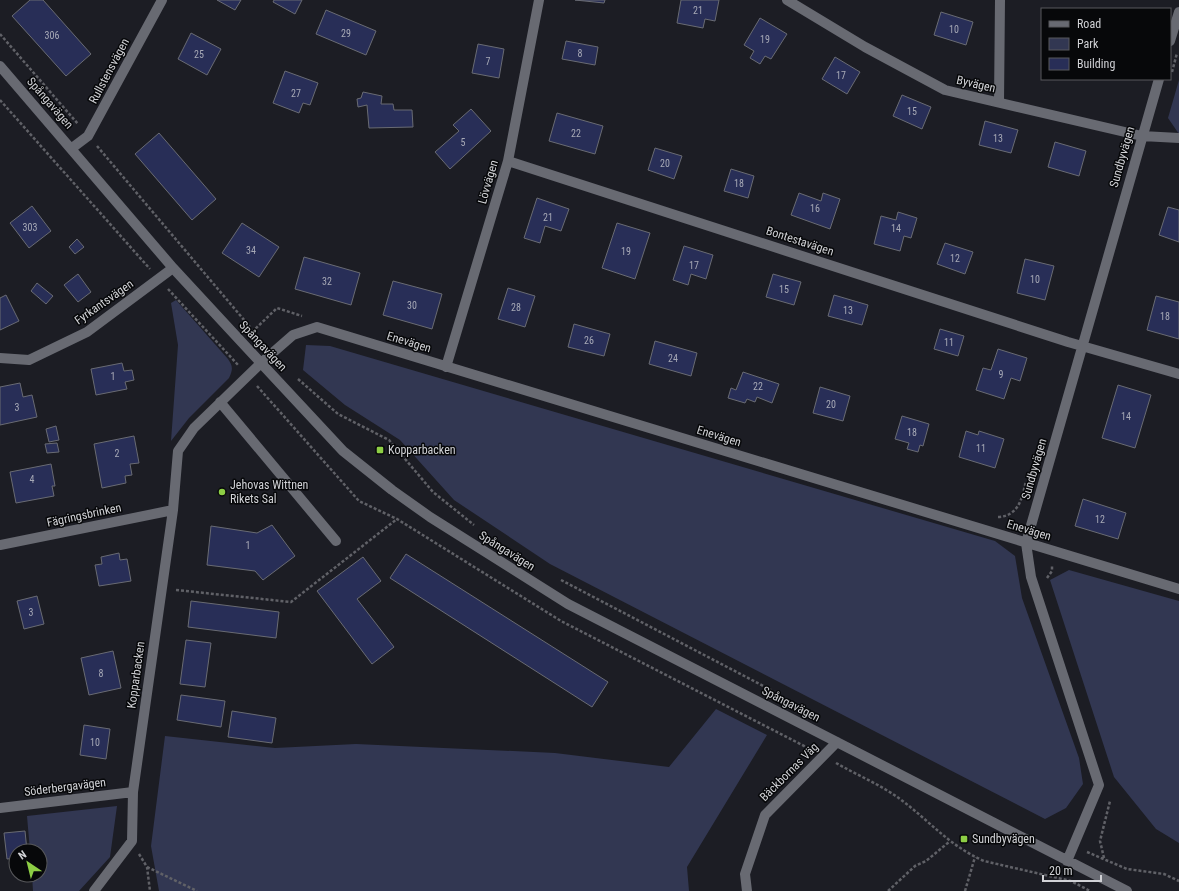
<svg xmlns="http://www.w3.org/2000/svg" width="1179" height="891" viewBox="0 0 1179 891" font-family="'Roboto Condensed',sans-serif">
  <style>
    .green { fill: #323752 }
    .building { fill: #282e57; stroke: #696b73 }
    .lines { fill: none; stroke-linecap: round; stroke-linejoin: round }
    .path { stroke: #606167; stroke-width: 2.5; stroke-dasharray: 3 2; stroke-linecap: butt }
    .minor { stroke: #686a72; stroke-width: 10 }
    .poi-dot { fill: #8dce45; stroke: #07080a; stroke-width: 1.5 }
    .labels { text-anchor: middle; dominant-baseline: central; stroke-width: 3; stroke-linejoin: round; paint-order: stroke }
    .number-label { font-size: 10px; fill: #a7a9b6 }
    .street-label { font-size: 12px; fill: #d1d2d6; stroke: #07080a }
    .poi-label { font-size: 12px; fill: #d1d2d6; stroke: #07080a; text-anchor: start }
  </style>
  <rect width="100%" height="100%" fill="#1c1d24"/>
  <!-- green -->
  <path class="green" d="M1179 80V134L1168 118Z
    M176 300 228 359C233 366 233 370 229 378L189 418 171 441 178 345 171 303Z
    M306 345 330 346 995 541 1015 556 1022 598 1079 758 1083 784 1066 808 1045 819 550 564 454 500 400 440 345 405 303 370Z
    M1069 570 1179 601V843L1156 829 1114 777 1050 580Z
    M716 709 767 735 687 867 689 891H159L151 846 165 736 275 748 356 744 555 753 669 767Z
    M117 806 110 857 79 891H33L32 875H40V851H30L27 816Z"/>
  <!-- building -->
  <path class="building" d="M30 0H43L91 54 66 76 12 16Z
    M217 0H241L235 10Z
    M274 0H302L295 14 273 2Z
    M575 0H605L604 3Z
    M681 0H719L715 21 705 19 703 28 677 23Z
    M326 10 376 31 366 55 316 34Z
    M941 12 973 22 966 45 934 35Z
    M760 18 787 34 771 59 765 56 760 64 750 58 754 51 744 45Z
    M191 33 221 49 207 75 178 59Z
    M566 41 598 47 595 65 562 59Z
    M478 44 504 49 499 78 472 73Z
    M835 57 860 72 847 94 822 79Z
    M285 71 318 83 310 105 303 103 299 113 273 103Z
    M363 92 382 96 381 104H393L394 110H412L413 127 369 128 367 105 358 107 357 99 361 98Z
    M902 95 931 107 922 129 893 116Z
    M471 109 491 131 450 169 435 152 459 131 453 125Z
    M557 113 603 126 595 154 549 141Z
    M985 121 1018 130 1011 153 979 145Z
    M159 133 216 199 192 220 135 154Z
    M1055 142 1086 151 1079 176 1048 167Z
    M655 148 682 156 674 179 648 170Z
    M731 169 754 176 748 198 724 191Z
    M799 193 821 201 823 193 840 199 830 229 791 215Z
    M537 198 569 209 561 231 545 226 540 243 524 238Z
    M32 206 51 231 29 248 10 223Z
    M1168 207 1179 210V242L1159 235Z
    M898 212 917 218 911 238 904 236 900 251 874 244 881 216 896 220Z
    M242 223 279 247 259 277 222 253Z
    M617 223 650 233 635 279 602 268Z
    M77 239 84 247 75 254 69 247Z
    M945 243 973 252 965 274 937 264Z
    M684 246 713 255 706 279 691 274 688 285 673 280Z
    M304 257 360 273 351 305 295 289Z
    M1025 259 1054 266 1045 300 1017 293Z
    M78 274 91 292 78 302 64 285Z
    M773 274 801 282 794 305 766 297Z
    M393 281 442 294 432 329 383 315Z
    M37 283 53 296 46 304 31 291Z
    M508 288 535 296 525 327 498 319Z
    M6 295 19 321 0 330V298Z
    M834 295 868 305 862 325 828 316Z
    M1156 296 1179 302V339L1147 330Z
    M574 324 610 334 604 356 568 347Z
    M940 329 964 336 958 356 934 349Z
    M655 341 697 353 691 376 649 364Z
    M998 349 1027 358 1020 381 1011 378 1004 399 976 390 983 368 991 370Z
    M122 363 124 371 132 370 134 380 125 382 127 389 96 395 91 369Z
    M743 372 779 384 772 403 757 397 755 402 747 399 745 403 728 398 731 388 736 390Z
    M20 383 23 397 32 395 37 417 0 425V387Z
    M1118 385 1151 395 1135 448 1102 438Z
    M820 387 850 396 843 421 813 413Z
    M902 416 929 424 923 446 920 445 918 452 907 449 909 443 895 439Z
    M56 426 59 440 49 442 46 429Z
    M966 431 978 435 979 431 1004 439 995 468 959 457Z
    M134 436 139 463 130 464 132 475 125 476 126 483 102 488 94 444Z
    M57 443 59 452 47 453 45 444Z
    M51 464 55 486H52L54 496 16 503 10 472Z
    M1083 499 1126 513 1118 539 1075 526Z
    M272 525 295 556 263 580 255 571 207 565 211 526 257 533Z
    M119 553 120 560 127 559 131 581 99 586 95 565 102 564 101 557Z
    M406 554 608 682 592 707 390 578Z
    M363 557 381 581 357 599 394 647 372 664 317 591Z
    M37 596 44 624 24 629 17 601Z
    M191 601 279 612 276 638 188 627Z
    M186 640 211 643 205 687 180 684Z
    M113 651 121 688 89 695 81 658Z
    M181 695 225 701 221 727 177 720Z
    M232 711 276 718 272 743 228 737Z
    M84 725 110 729 106 759 80 755Z
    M25 831 27 851H16V858L7 859 4 833Z"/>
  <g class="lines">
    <!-- path -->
    <path class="path" d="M0 34 78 124
      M1172 72 1177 53
      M0 100 150 269
      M97 146 250 327
      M168 289 239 366
      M252 332 277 308 302 316
      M298 379 338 414 389 440 433 492 474 525
      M257 386 359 501 397 519 561 621 810 749
      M998 517C1019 516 1022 498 1026 481
      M1047 578 1052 571V565
      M561 580 771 690
      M176 590 291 602 397 519
      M836 763C857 775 881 785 900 799 931 822 948 845 984 861L1071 881 1090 891
      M1087 852 1127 869 1164 874 1179 881
      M139 854 147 867 150 891
      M1104 858 1100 841 1110 801
      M147 867 197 891
      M888 891 915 866 926 861 949 842
      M965 891 975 857"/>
    <!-- minor -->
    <path class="minor" d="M787 0 865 47 945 90 1142 136 1179 138
      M1170 41 1179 12
      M0 66 173 268 261 363 343 451 392 490 430 517 568 604 1127 891
      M999 102 1000 0
      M72 148 88 136 162 0
      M508 161 1068 342 1179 374
      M0 358 29 360 87 332 173 268
      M446 367 508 161 539 0
      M220 402 336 541
      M0 545 173 510
      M0 808 133 792
      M1067 861 1099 785 1031 577 1026 543 1159 79
      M94 891 132 841 133 792 173 510 178 451 194 428 261 363 293 335 317 327 1179 589
      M747 891 745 874 765 815 837 742"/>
  </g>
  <!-- markers -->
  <g class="poi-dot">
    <rect x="376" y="446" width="8" height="8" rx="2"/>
    <circle cx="222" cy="492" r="4"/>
    <rect x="960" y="835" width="8" height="8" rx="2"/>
  </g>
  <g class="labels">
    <!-- number labels -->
    <g class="number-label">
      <text x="698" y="10">21</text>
      <text x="954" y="29">10</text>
      <text x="346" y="33">29</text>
      <text x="52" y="35">306</text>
      <text x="765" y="39">19</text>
      <text x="580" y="53">8</text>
      <text x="199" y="54">25</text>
      <text x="488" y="61">7</text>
      <text x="841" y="75">17</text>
      <text x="296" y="93">27</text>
      <text x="912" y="111">15</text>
      <text x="576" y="133">22</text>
      <text x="998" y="138">13</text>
      <text x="463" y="142">5</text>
      <text x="665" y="163">20</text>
      <text x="739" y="183">18</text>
      <text x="815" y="208">16</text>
      <text x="548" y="217">21</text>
      <text x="30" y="227">303</text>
      <text x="896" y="228">14</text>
      <text x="251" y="250">34</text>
      <text x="626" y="251">19</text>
      <text x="955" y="258">12</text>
      <text x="694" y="265">17</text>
      <text x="1035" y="279">10</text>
      <text x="327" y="281">32</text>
      <text x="784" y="289">15</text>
      <text x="412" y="305">30</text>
      <text x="516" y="307">28</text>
      <text x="848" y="310">13</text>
      <text x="1165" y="316">18</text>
      <text x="589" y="340">26</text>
      <text x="949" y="342">11</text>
      <text x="673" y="358">24</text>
      <text x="1001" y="374">9</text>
      <text x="113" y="376">1</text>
      <text x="758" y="386">22</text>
      <text x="831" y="404">20</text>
      <text x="17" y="407">3</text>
      <text x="1126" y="416">14</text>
      <text x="912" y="432">18</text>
      <text x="981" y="448">11</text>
      <text x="117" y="453">2</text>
      <text x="32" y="479">4</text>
      <text x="1100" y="519">12</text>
      <text x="248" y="545">1</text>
      <text x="31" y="612">3</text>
      <text x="101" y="673">8</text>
      <text x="95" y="742">10</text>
    </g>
    <!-- street labels -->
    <g class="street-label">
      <text transform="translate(109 71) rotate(-62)">Rullstensvägen</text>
      <text transform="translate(976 84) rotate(13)">Byvägen</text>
      <text transform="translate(50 103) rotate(49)">Spångavägen</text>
      <text transform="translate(1122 157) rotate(-74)">Sundbyvägen</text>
      <text transform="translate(488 182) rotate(-74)">Lövvägen</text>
      <text transform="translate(800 241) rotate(18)">Bontestavägen</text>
      <text transform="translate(104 302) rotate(-35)">Fyrkantsvägen</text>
      <text transform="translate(409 342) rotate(17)">Enevägen</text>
      <text transform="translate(263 346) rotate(47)">Spångavägen</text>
      <text transform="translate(719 436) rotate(17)">Enevägen</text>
      <text transform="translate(1034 469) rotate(-74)">Sundbyvägen</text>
      <text transform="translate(84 515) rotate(-12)">Fägringsbrinken</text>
      <text transform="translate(1029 530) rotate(17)">Enevägen</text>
      <text transform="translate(507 551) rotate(32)">Spångavägen</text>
      <text transform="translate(136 675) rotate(-82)">Kopparbacken</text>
      <text transform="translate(791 704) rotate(27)">Spångavägen</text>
      <text transform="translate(789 772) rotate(-45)">Bäckbornas Väg</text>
      <text transform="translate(65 787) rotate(-7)">Söderbergavägen</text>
    </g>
    <!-- poi labels -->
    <g class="poi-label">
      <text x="388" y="450">Kopparbacken</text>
      <text x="230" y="485">Jehovas Wittnen<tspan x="230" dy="14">Rikets Sal</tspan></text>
      <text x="972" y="839">Sundbyvägen</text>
    </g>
  </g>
  <!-- legend -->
  <rect x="1041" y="8" width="130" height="72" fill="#07080a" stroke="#58595c"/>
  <rect x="1049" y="21" width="20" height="6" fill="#686a72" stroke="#58595c"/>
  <text x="1077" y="28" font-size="12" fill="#d1d2d6">Road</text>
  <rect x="1049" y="38" width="20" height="12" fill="#323752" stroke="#58595c"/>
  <text x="1077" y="48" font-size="12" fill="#d1d2d6">Park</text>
  <rect x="1049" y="58" width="20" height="12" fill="#282e57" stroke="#58595c"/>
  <text x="1077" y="68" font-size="12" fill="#d1d2d6">Building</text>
  <!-- north arrow -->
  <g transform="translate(28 863) rotate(325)"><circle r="19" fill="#07080a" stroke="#58595c"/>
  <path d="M0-3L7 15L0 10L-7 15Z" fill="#8dce45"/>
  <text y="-6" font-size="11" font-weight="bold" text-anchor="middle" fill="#d1d2d6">N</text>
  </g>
  <!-- scale -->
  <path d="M1043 875v6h58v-6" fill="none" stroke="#d1d2d6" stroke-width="2"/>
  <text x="1049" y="875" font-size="12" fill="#d1d2d6" stroke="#07080a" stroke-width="3" paint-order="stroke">20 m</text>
</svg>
